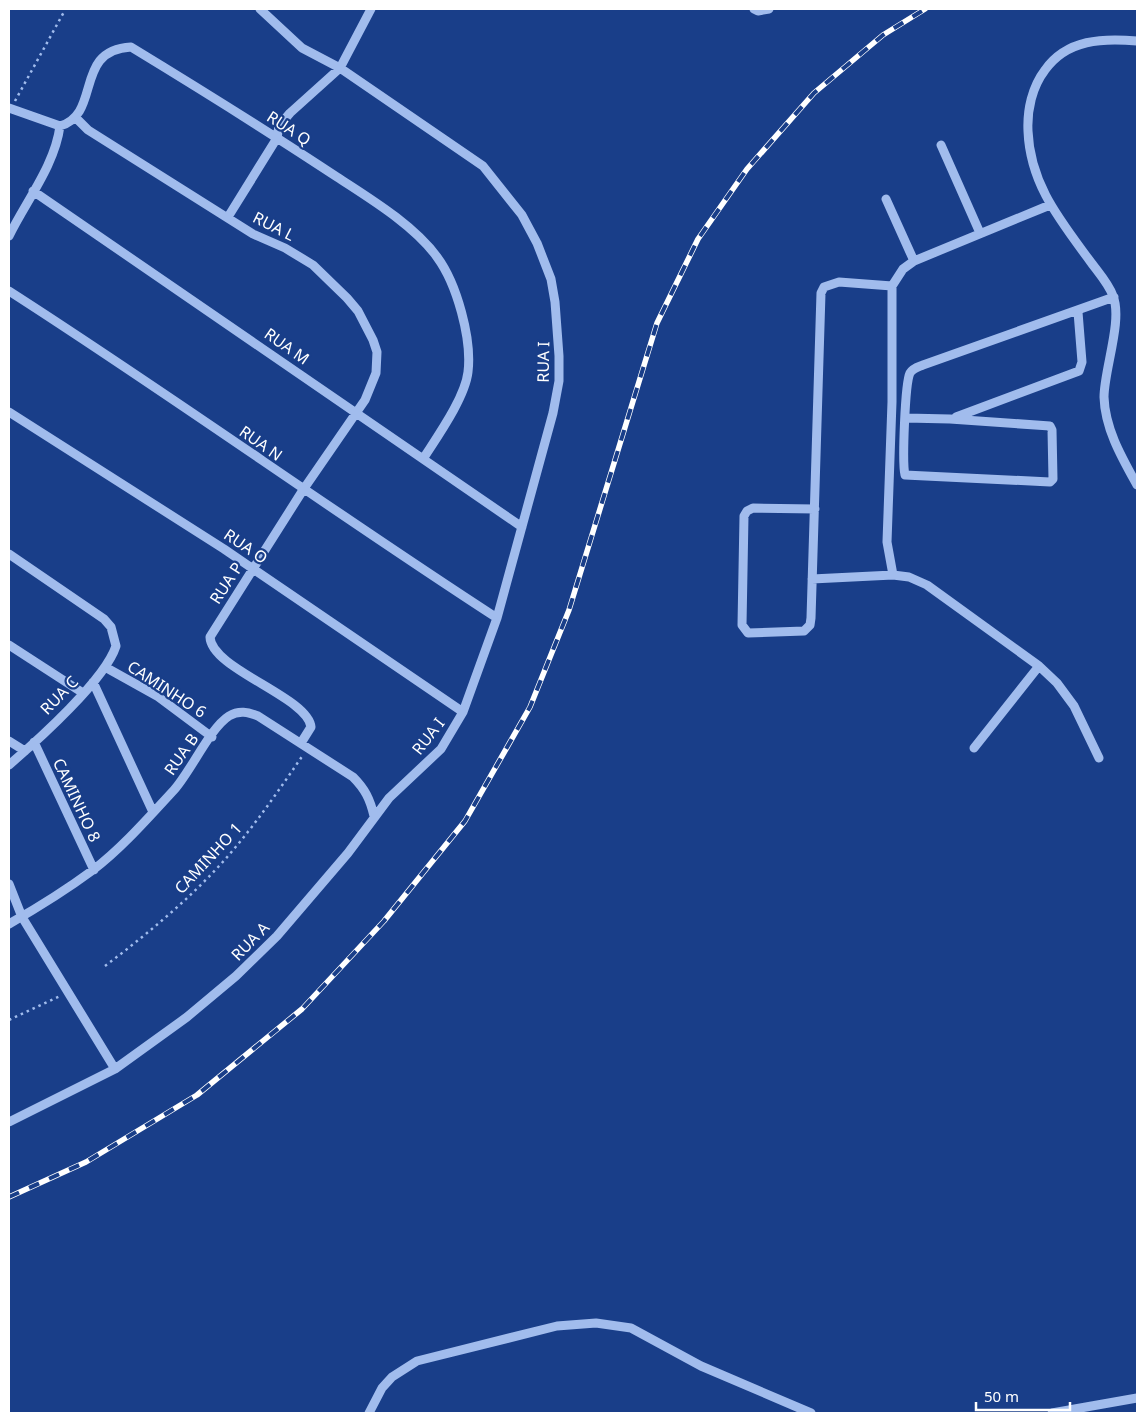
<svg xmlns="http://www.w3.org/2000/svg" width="1146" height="1422" viewBox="0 0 1146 1422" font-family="'Noto Sans',sans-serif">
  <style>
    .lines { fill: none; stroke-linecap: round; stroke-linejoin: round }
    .path { stroke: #a1bced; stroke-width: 2.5; stroke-dasharray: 2.5 4; stroke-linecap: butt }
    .minor { stroke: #a1bced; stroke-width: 9 }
    .rail-casing { stroke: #fff; stroke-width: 5.5 }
    .rail { stroke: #193e89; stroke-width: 4; stroke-dasharray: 11; stroke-linecap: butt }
    .labels { text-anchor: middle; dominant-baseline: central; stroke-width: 4.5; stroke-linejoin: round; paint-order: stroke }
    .street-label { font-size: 16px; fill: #fff; stroke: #193e89 }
  </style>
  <rect width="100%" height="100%" fill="#193e89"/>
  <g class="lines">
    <!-- path -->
    <path class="path" d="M15 101 65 10
      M105 966C146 935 186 902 220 865 251 831 277 793 303 755
      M9 1020 60 996"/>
    <!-- minor -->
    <path class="minor" d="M754 9 758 11 769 9
      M1137 41C1103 38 1067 39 1045 70 1032 87 1027 110 1028 131 1030 184 1060 220 1090 261 1098 272 1109 284 1113 296 1123 320 1104 370 1104 397 1105 429 1122 458 1137 485
      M9 108 60 126
      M76 118 88 130 253 234 285 248 313 265 347 298 358 311 373 340 377 352 376 373 365 400 303 490 210 637C211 669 308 697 311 727L301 743
      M941 145 980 233
      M33 191 522 527
      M886 199 914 261
      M1050 205 914 261 903 269 892 286V402L887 542 893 575 909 577 927 585 1039 666 1057 683 1074 706 1099 758
      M228 217 277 138 279 126 290 113 340 68 371 9
      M9 236C26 201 55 165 60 126 102 114 73 50 131 47 200 89 269 132 337 177 369 198 414 225 437 257 457 284 472 339 468 372 465 398 437 437 423 459
      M9 291C174 397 332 511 497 618
      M9 412 224 549 463 712
      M956 417 1079 371 1082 362 1078 312
      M906 418 950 419 1050 426 1052 430 1053 479 1050 482 905 475C902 463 905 383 910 373 913 368 918 367 923 365L1114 297
      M815 509 753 508 747 511 744 516 742 625 748 633 804 631 810 625 811 618 821 293 824 287 839 282 892 286
      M9 554 104 619 111 627 116 646C105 680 38 740 9 765
      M812 579 893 575
      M9 645 83 693
      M105 667 157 696 212 737
      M93 682 153 812
      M9 741 25 751
      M34 742 94 870
      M974 748 1039 666
      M9 884 22 917 115 1069
      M9 924C37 908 66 890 93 870 122 848 149 817 174 790 191 771 210 728 229 716 239 710 248 712 258 716L353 777C365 789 370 799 374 816
      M9 1122 115 1069 187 1017 236 976 277 936 348 853 389 798 441 749 463 712 497 618 553 413 559 381V356L555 302 551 279 537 243 522 215 483 166 340 68 302 48 260 9
      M369 1413 382 1388 392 1377 417 1361 557 1326 596 1323 631 1328 701 1366 811 1413
      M1052 1413 1137 1398"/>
    <!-- rail casing -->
    <g class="rail-casing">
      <path id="rail" d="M9 1197 86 1162 197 1095 302 1009 384 921 465 821 530 707 569 610 657 323 698 239 747 169 814 93 883 35 925 9"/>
    </g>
    <!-- rail -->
    <use href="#rail" class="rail"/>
  </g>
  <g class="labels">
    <!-- street labels -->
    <g class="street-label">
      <text transform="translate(289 128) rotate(33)">RUA Q</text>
      <text transform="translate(274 226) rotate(27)">RUA L</text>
      <text transform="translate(287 346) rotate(35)">RUA M</text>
      <text transform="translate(543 362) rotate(-89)">RUA I</text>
      <text transform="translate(261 443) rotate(35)">RUA N</text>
      <text transform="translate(246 546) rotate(34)">RUA O</text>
      <text transform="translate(226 583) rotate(-57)">RUA P</text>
      <text transform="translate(167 689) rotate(33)">CAMINHO 6</text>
      <text transform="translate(59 695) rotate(-46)">RUA C</text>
      <text transform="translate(428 736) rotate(-52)">RUA I</text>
      <text transform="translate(181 754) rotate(-55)">RUA B</text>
      <text transform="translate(77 800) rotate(65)">CAMINHO 8</text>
      <text transform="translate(208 858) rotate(-47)">CAMINHO 1</text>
      <text transform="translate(250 941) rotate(-46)">RUA A</text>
    </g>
  </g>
  <!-- border -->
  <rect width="1146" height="1422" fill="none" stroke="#ffffff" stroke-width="20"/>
  <!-- scale -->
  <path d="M976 1402v8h94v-8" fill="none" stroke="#ffffff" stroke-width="2.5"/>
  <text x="984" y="1402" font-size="15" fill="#ffffff" stroke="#193e89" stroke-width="4" paint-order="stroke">50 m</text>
</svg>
